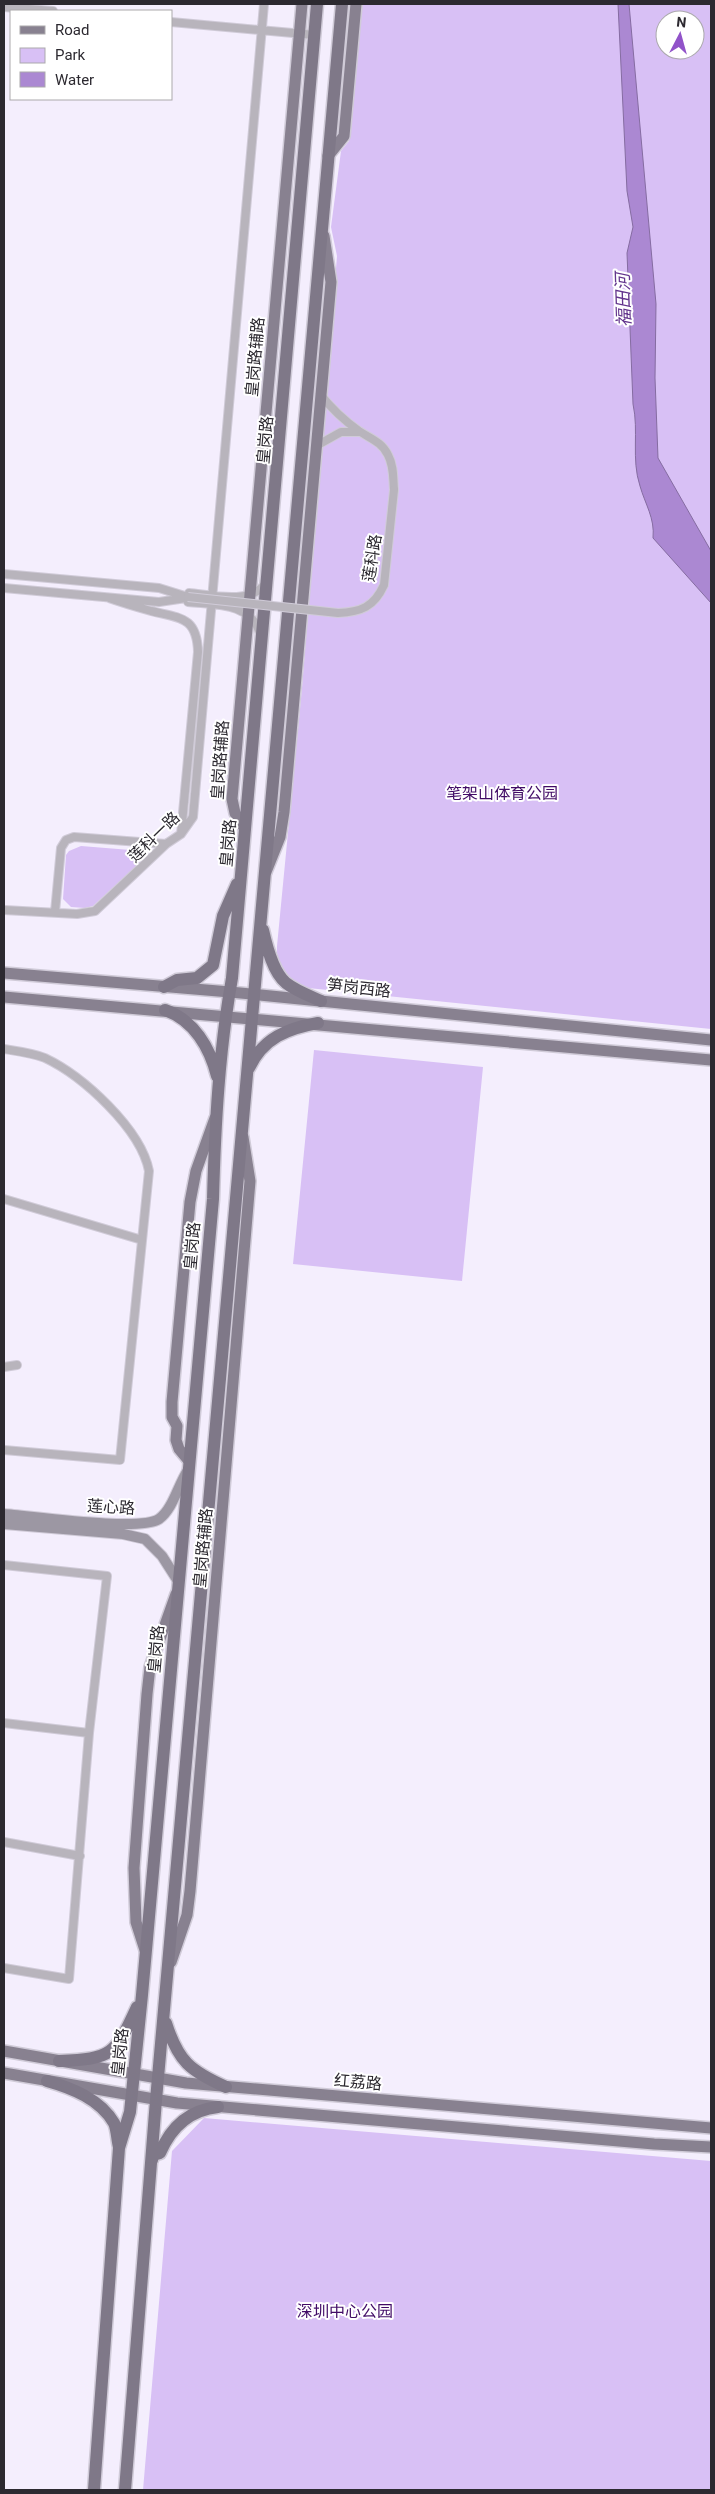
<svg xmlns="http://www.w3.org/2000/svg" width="715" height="2494" viewBox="0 0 715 2494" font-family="Roboto,'Noto Sans SC',sans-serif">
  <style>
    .green { fill: #d8c0f5; fill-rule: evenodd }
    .water { fill: #ab88d2; stroke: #856ca1 }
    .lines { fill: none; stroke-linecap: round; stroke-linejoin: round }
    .minor-casing { stroke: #d0cbd8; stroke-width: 10 }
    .secondary-casing { stroke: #d0cbd8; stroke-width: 12 }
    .primary-casing { stroke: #d0cbd8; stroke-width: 14 }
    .trunk-casing { stroke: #d0cbd8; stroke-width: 15 }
    .minor { stroke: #b8b4bc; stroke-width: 8 }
    .secondary { stroke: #9c97a3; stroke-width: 10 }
    .primary { stroke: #888190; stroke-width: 11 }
    .trunk { stroke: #7f7888; stroke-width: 12 }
    .minor-bridge-casing { stroke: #d0cbd8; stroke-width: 10; stroke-linecap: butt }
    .minor-bridge { stroke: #b8b4bc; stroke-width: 8 }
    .labels { text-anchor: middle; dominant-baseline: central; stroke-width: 4; stroke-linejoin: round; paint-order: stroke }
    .street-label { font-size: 16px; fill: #2c2930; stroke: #fff }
    .park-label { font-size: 16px; fill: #410b66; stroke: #fff }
    .water-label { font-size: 18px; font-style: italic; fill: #63358d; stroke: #fff }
  </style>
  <rect width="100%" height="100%" fill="#f4eefd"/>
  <!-- green -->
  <path class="green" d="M360 4H711V1029L308 988C286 984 276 966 277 946L302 688 337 256 331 227 341 151 349 141ZM665 20H695V50H665Z
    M81 846 143 851 147 856 93 906 85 908 71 907 63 899 66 855 69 851Z
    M314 1050 483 1067 462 1281 293 1264Z
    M204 2118 711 2161V2490H143L172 2151Z"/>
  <!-- water -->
  <path class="water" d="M618 4H629L656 304 655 378 658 458 711 551V603L653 538C655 518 645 504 640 486 631 459 639 431 633 404L627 253 633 227 627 191Z"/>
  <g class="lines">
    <!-- minor casing -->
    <g class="minor-casing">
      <path id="minor" d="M4 7 53 11
        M171 22 315 35
        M320 394C331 408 345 421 359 431 371 439 382 442 388 455 394 466 393 478 394 490
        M316 446 341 432H360
        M4 574 159 588 188 597
        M4 588 159 602 186 598
        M189 593C211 595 250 605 265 584
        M109 598C123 603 137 607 151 611 179 618 197 616 198 652L181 834
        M188 602C215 605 250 602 260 633
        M4 910 77 914 95 911 166 844 181 834 193 817 264 4
        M55 912 61 848 66 840 74 837 166 844
        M4 1049C17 1051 33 1053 45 1058 83 1076 141 1129 149 1171L120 1460 4 1450
        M4 1199 142 1240
        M4 1367 17 1365
        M4 1565 107 1576 89 1733 69 1979 4 1968
        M4 1723 89 1733
        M4 1842 80 1856"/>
    </g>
    <!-- secondary casing -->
    <g class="secondary-casing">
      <path id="secondary" d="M4 1514C32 1516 140 1532 159 1519 173 1509 178 1485 188 1470
        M4 1524 123 1534 145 1539 162 1556 178 1581"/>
    </g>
    <!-- primary casing -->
    <g class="primary-casing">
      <path id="primary" d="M328 156 344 136 356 4
        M245 829 235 813 232 799 302 4
        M266 872 280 837 284 812 331 282 324 236
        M4 973 230 992 711 1040
        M4 997 711 1060
        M189 1461 179 1449 176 1440 177 1426 172 1417V1402L190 1202 196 1171 215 1118
        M145 1950 136 1922 134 1868 147 1694 150 1667 176 1594
        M171 1962 187 1915 190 1891 250 1181 243 1137
        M4 2051 186 2083 711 2128
        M4 2073 177 2103 654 2144 711 2147"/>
    </g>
    <!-- trunk casing -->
    <g class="trunk-casing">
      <path id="trunk" d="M263 930C267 948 273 972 286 983 296 991 310 996 321 1001
        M164 987 177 980 197 978 213 965 223 916 237 884
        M165 1010C194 1020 210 1048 217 1076
        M249 1068C263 1038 288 1028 318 1023
        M166 2023C178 2061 190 2071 226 2087
        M59 2061C112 2059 115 2055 137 2007
        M47 2081C72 2088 100 2099 114 2123 117 2129 117 2140 119 2147
        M152 2160 153 2155 160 2153C171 2127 189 2110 218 2107
        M94 2490 119 2148 130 2112 142 1995 213 1199C215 1125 219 1051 232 978L317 4
        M125 2490 156 2100 342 4"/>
    </g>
    <!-- minor -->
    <use href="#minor" class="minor"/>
    <!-- secondary -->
    <use href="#secondary" class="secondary"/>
    <!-- primary -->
    <use href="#primary" class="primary"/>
    <!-- trunk -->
    <use href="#trunk" class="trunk"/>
    <!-- minor-bridge casing -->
    <g class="minor-bridge-casing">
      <path id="minor-bridge" d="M188 597 338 613C361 612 374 607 384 585L394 490"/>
    </g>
    <!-- minor-bridge -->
    <use href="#minor-bridge" class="minor-bridge"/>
  </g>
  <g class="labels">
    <!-- street labels -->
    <g class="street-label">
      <text transform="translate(255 357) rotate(-85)">皇岗路辅路</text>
      <text transform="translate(265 440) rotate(-85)">皇岗路</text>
      <text transform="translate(372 558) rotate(-81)">莲科路</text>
      <text transform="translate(220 760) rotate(-86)">皇岗路辅路</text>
      <text transform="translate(154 837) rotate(-44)">莲科一路</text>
      <text transform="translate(228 843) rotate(-85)">皇岗路</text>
      <text transform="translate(359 988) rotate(6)">笋岗西路</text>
      <text transform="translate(192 1246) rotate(-85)">皇岗路</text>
      <text transform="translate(111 1507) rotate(3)">莲心路</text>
      <text transform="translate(203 1548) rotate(-85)">皇岗路辅路</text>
      <text transform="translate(156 1649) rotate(-85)">皇岗路</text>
      <text transform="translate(120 2052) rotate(-84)">皇岗路</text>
      <text transform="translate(358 2082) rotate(5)">红荔路</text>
    </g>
    <!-- park labels -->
    <g class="park-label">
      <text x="502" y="793">笔架山体育公园</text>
      <text x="345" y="2311">深圳中心公园</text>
    </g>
    <!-- water labels -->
    <g class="water-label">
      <text transform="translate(623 300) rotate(-92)">福田河</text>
    </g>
  </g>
  <!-- border -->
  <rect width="715" height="2494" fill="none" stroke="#2c2930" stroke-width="10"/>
  <!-- legend -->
  <rect x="10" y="10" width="162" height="90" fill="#ffffff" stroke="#aba9ac"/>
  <rect x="20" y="26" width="25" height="8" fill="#888190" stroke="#aba9ac"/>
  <text x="55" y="35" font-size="15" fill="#2c2930">Road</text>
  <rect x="20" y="48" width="25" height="15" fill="#d8c0f5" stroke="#aba9ac"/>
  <text x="55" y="60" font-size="15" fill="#2c2930">Park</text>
  <rect x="20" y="72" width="25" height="15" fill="#ab88d2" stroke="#aba9ac"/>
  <text x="55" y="85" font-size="15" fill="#2c2930">Water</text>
  <!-- north arrow -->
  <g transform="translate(680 35) rotate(6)"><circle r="24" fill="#ffffff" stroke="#aba9ac"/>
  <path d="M0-4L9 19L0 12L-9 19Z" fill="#9153c9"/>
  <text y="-8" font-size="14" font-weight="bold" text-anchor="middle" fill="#2c2930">N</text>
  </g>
</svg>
